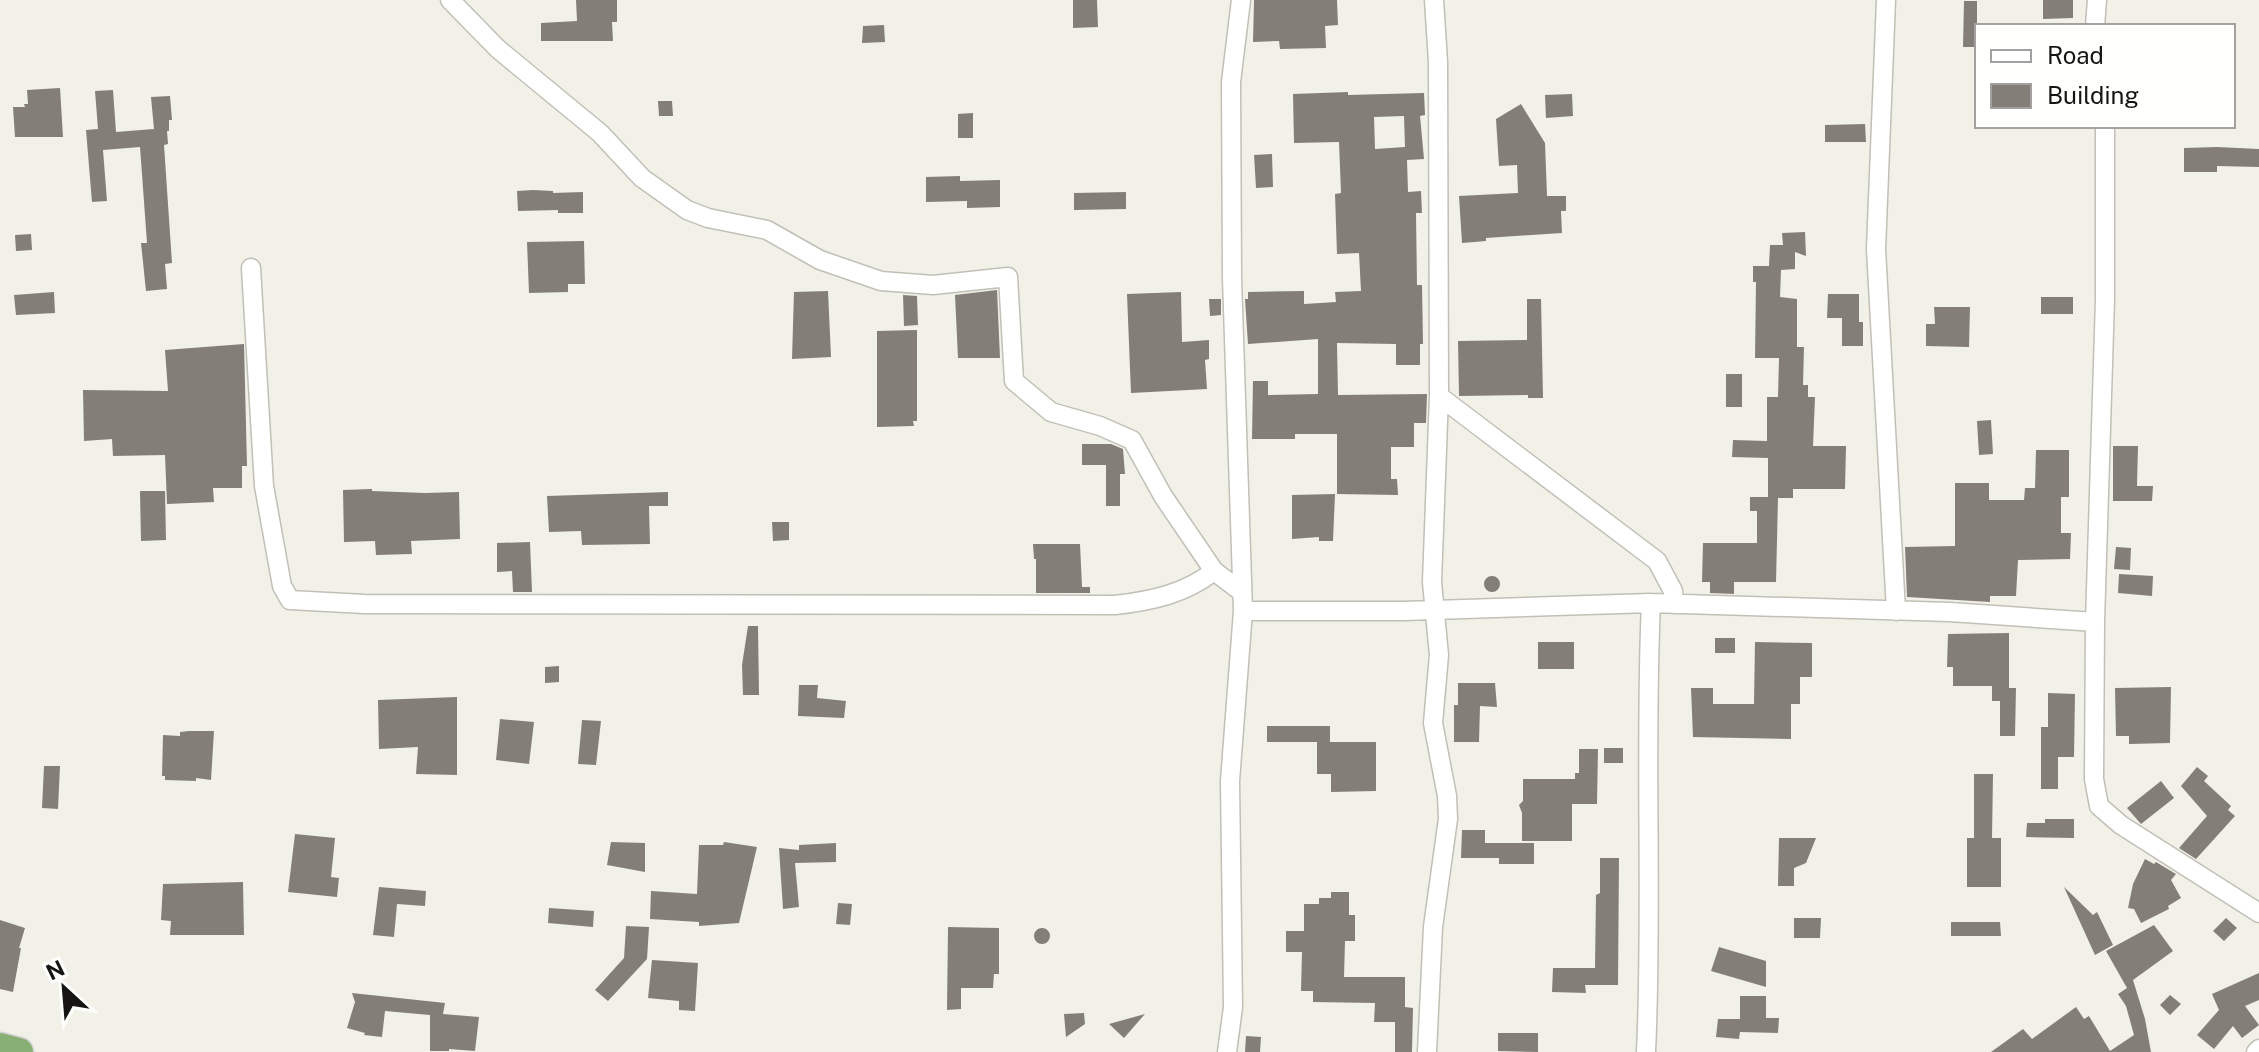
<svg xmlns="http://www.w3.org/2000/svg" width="2259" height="1052" viewBox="0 0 2259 1052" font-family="'Public Sans',sans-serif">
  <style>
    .building { fill: #847e78; fill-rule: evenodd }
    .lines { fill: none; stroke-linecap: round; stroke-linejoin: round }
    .minor-casing { stroke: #c0c0b7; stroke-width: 21 }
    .trunk-casing { stroke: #d0d0d0; stroke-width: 31 }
    .minor { stroke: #fff; stroke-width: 18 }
    .trunk { stroke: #88b074; stroke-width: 28 }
  </style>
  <rect width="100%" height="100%" fill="#f1f1e8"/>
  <!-- building -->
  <path class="building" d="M576 0H617V22H612L613 41H541V23L577 21Z
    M1073 0H1097L1098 27 1073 28Z
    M1254 0H1337L1338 25 1325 26 1326 48 1280 49 1279 41 1253 42Z
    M2043 0H2073V18L2043 19Z
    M1964 1H1977V47H1963Z
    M884 25 885 42 862 43 863 26Z
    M60 88 63 137H15L13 107H25L24 104H28L27 90Z
    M113 90 116 132 154 129 151 97 170 96 172 120H169V131H167L168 144 164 145 172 263 165 264 167 289 146 291 141 243H147L140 147 103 150 107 201 92 202 86 130 98 129 95 91Z
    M1348 92V95L1424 93 1425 115 1420 116 1424 159 1407 160 1408 192 1421 191 1422 213H1416L1417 285H1422L1423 344H1420V365H1396V344L1337 343 1338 395 1427 394 1426 423H1414V447H1391V479H1397L1398 495 1337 494V434H1295V439H1252L1253 381H1268V395L1318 394V339L1248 344 1245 299H1248V292L1304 291V304L1336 302 1335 292 1361 291 1359 253 1337 254 1335 194 1341 193 1339 142 1294 143 1293 94ZM1404 116 1405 147 1375 149 1374 117Z
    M1572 94 1573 116 1546 118 1545 95Z
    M658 101H672L673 116H659Z
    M1521 104 1545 143 1547 196H1566V211H1561L1562 233 1486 238V241L1462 243 1459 196 1518 193 1517 165 1499 166 1496 119Z
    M973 113V138H958V114Z
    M1865 124 1866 142H1825V125Z
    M2217 147 2259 149V167L2217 166V172H2184V148Z
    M1272 154 1273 187 1256 188 1254 155Z
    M960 176V181L1000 180V207L967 208V201L926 202V177Z
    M533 190 553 191V193L583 192V213H558V210L518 211 517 191Z
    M1126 192V209L1074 210V193Z
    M1805 232 1806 256 1795 252V269L1781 270 1780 297 1797 299V347H1804L1803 385H1808V397H1815L1813 446H1846L1845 489H1793V498H1778L1776 582H1734V594L1710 593V582H1702L1703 543H1757V511H1750V497H1768V458L1732 457 1733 440 1767 441V397H1778L1779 358H1755L1756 282H1753V266H1769L1770 245H1783L1782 233Z
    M31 234 32 250 16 251 15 235Z
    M584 241 585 284H568V292L529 293 527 242Z
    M997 290 1000 358H958L955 295Z
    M828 291 831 357 792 359 794 292Z
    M54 292 55 313 16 315 14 295Z
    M1181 292 1182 342 1209 340V359L1205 360 1207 389 1131 393 1127 294Z
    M1828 294H1859V322H1863V346H1842V318H1827Z
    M903 295 917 296 918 325 904 326Z
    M2041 297H2073V314H2041Z
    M1209 299H1221V315L1210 316Z
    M1527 299H1541L1543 398H1528V395L1459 396 1458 341 1527 340Z
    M1934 307H1970L1969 347 1926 346V324H1935Z
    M917 330V421H913L914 426 877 427V331Z
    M244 344 247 466H242V488H213L214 502 167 504 165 455 113 456 112 439 84 441 83 390 168 391 165 350Z
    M1726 374H1742V407H1726Z
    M1991 420 1993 454 1979 455 1977 421Z
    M1082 444H1111L1123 449 1125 474H1120V506H1106V465H1082Z
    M2113 446H2138L2137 486H2153L2152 501H2113Z
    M2036 450H2069V497H2061V533H2071L2070 559 2018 560 2016 596H1990V602L1907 597 1905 547 1955 546V483H1989V500H2024L2025 488H2035Z
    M372 489V491L425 493 459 492 460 539 411 541 412 554 376 555 375 541 344 542 343 490Z
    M140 491H165L166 540 141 541Z
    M668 492V506H649L650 544 582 545 581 531 549 532 547 496Z
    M1335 494 1333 541H1319V537L1292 539V495Z
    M772 522H789V540L773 541Z
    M530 542 532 592H513L512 571 497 572V543Z
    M1033 544H1080L1082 587H1090V593H1036V559H1034Z
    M2116 547 2131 548 2130 570 2114 569Z
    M2119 574 2153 576 2152 596 2118 593Z
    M1484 584a8 8 0 1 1 16 0a8 8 0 1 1-16 0Z
    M748 626H758L759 695H743L742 665Z
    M2009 633V688H2016L2015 736H2000V701H1992V686H1953V667H1947L1948 634Z
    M1715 638H1735V653H1715Z
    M1538 642H1574V669H1538Z
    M1755 642 1812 643V677H1800V704H1791V739L1693 737 1691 688H1713V704H1754Z
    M559 666V682L545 683V667Z
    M1458 683H1495L1497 707 1480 706 1479 742H1454V705H1458Z
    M799 685H818L817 698 846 701 844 718 798 716Z
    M2171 687 2170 743 2129 744V736H2116L2115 688Z
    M2048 693 2075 694 2074 757H2058V789H2041V727H2048Z
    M457 697V775L416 774 418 747 379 749 378 700Z
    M500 719 534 722 529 764 496 760Z
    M582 720 601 721 596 765 578 764Z
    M1267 726H1330V742H1267Z
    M189 731H214L211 780 196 778V781L165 780V776H162L163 735 180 736V732Z
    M1317 742H1376V791L1331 792V774H1317Z
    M1604 748H1623V763H1604Z
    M1579 749H1598L1597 804H1572V841H1522V813L1519 805 1523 801V779H1575V773H1579Z
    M44 766H60L58 809 42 808Z
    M2197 767 2208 776 2204 781 2231 806 2228 810 2235 816 2196 859 2179 848 2207 816 2181 786Z
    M1974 774H1993L1992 838H2001V887H1967V838H1974Z
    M2161 781 2174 798 2141 824 2127 808Z
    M2045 819H2074V838L2026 837 2027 823H2045Z
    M1462 830H1485V843H1534V864H1499V858H1461Z
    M295 834 335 838 331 877 339 878 337 897 288 892Z
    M1779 838H1816L1806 863 1794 868V886H1778Z
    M611 842 645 843V872L607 865Z
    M724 842 757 847 739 923 699 926V922L650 919 651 891 697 894 699 845H723Z
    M836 843V862L795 863 799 907 783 909 779 848 799 850V845Z
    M1600 858H1619L1618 985H1585L1586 993 1552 992 1553 968H1595L1596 895 1600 893Z
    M2145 859 2154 864 2156 862 2176 874 2171 880 2181 898 2168 906 2169 909 2141 923 2134 909 2128 908 2133 884Z
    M243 882 244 935H170L171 921 161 920 163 884Z
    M379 887 426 891 425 906 397 904 394 937 373 935Z
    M2064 887 2093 915 2097 912 2113 945 2095 955Z
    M1331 892H1349V915H1355V941H1345L1344 977H1405V1007L1413 1008 1412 1052H1395V1022H1374L1375 1003 1313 1002V991H1301L1302 952H1286V931H1304V904H1319V898H1331Z
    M838 903 852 904 850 925 836 924Z
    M549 908 594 911 593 927 548 923Z
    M1794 918H1821L1820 938H1794Z
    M2226 918 2237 928 2224 941 2213 931Z
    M0 920 25 928 19 948H21L13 992 0 989Z
    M1951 922H2000L2001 936H1951Z
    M2154 925 2173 951 2133 980 2145 1019 2151 1052H1991L2023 1029 2032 1039 2076 1007 2084 1019 2089 1016 2110 1051 2134 1035 2126 1006 2118 994 2127 988 2106 951Z
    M626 926 649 927 647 959 608 1001 595 990 624 958Z
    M948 927 999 928V974H994L993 988H961V1009L947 1010Z
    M1034 936a8 8 0 1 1 16 0a8 8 0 1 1-16 0Z
    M1719 947 1766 961V987L1711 971Z
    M652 960 698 963 695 1011 679 1010V1001L648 998Z
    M2259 973V1000L2245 1006 2259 1025 2242 1038 2233 1026 2214 1049 2197 1035 2219 1010 2212 994Z
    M352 993 445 1003 443 1014 479 1017 475 1051 449 1049V1051H430V1015L385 1011 382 1037 364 1035 365 1033 347 1028 355 1002Z
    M2170 995 2181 1004 2170 1015 2160 1005Z
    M1740 996H1766V1018H1779L1778 1033 1740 1032 1739 1039 1716 1037 1718 1019H1740Z
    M1084 1013 1085 1024 1066 1037 1064 1014Z
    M1145 1014 1124 1038 1109 1024Z
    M1498 1033H1538V1052L1498 1051Z
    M1246 1036 1261 1037 1260 1052H1245Z"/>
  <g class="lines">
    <!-- minor casing -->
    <g class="minor-casing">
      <path id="minor" d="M450 0 498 49 600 133 642 178 687 210 708 218 767 230 820 260 881 281 933 285 1008 277 1014 381 1051 412 1100 426 1132 440 1163 496 1214 571 1242 592
        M1886 0 1876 249 1896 611
        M2095 26 2097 0
        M2105 126V299L2095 622 2094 779 2099 806 2121 825 2259 913
        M251 268 264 486 282 586 290 600 364 604 1115 605C1151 601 1185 594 1214 571
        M1439 396 1657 561 1673 591 1674 604
        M1243 611H1403L1651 603 1950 612 2095 622
        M1227 1052 1233 1007 1230 781 1243 611 1232 278 1231 82 1241 0
        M1427 1052 1433 927 1448 819 1447 796 1433 723 1439 655 1432 582 1439 396 1438 62 1434 0
        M1646 1052C1653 903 1644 753 1651 603
        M2256 1052 2259 1049"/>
    </g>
    <!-- trunk casing -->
    <g class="trunk-casing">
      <path id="trunk" d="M0 1047 19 1052"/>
    </g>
    <!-- minor -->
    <use href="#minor" class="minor"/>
    <!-- trunk -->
    <use href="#trunk" class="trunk"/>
  </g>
  <!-- legend -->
  <rect x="1975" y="24" width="260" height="104" fill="#fffffe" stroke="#a2a1a0" stroke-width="2"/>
  <rect x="1991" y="50" width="40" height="12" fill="#ffffff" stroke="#a2a1a0" stroke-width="2"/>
  <text x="2047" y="64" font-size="24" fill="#161512">Road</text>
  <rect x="1991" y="84" width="40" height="24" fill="#847e78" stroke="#a2a1a0" stroke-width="2"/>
  <text x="2047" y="104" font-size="24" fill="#161512">Building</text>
  <!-- north arrow -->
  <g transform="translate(64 988) rotate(334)" stroke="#fffffe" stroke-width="6" paint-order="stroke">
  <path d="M0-6L14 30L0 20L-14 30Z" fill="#161512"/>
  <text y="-12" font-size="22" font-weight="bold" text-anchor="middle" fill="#161512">N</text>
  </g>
</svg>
